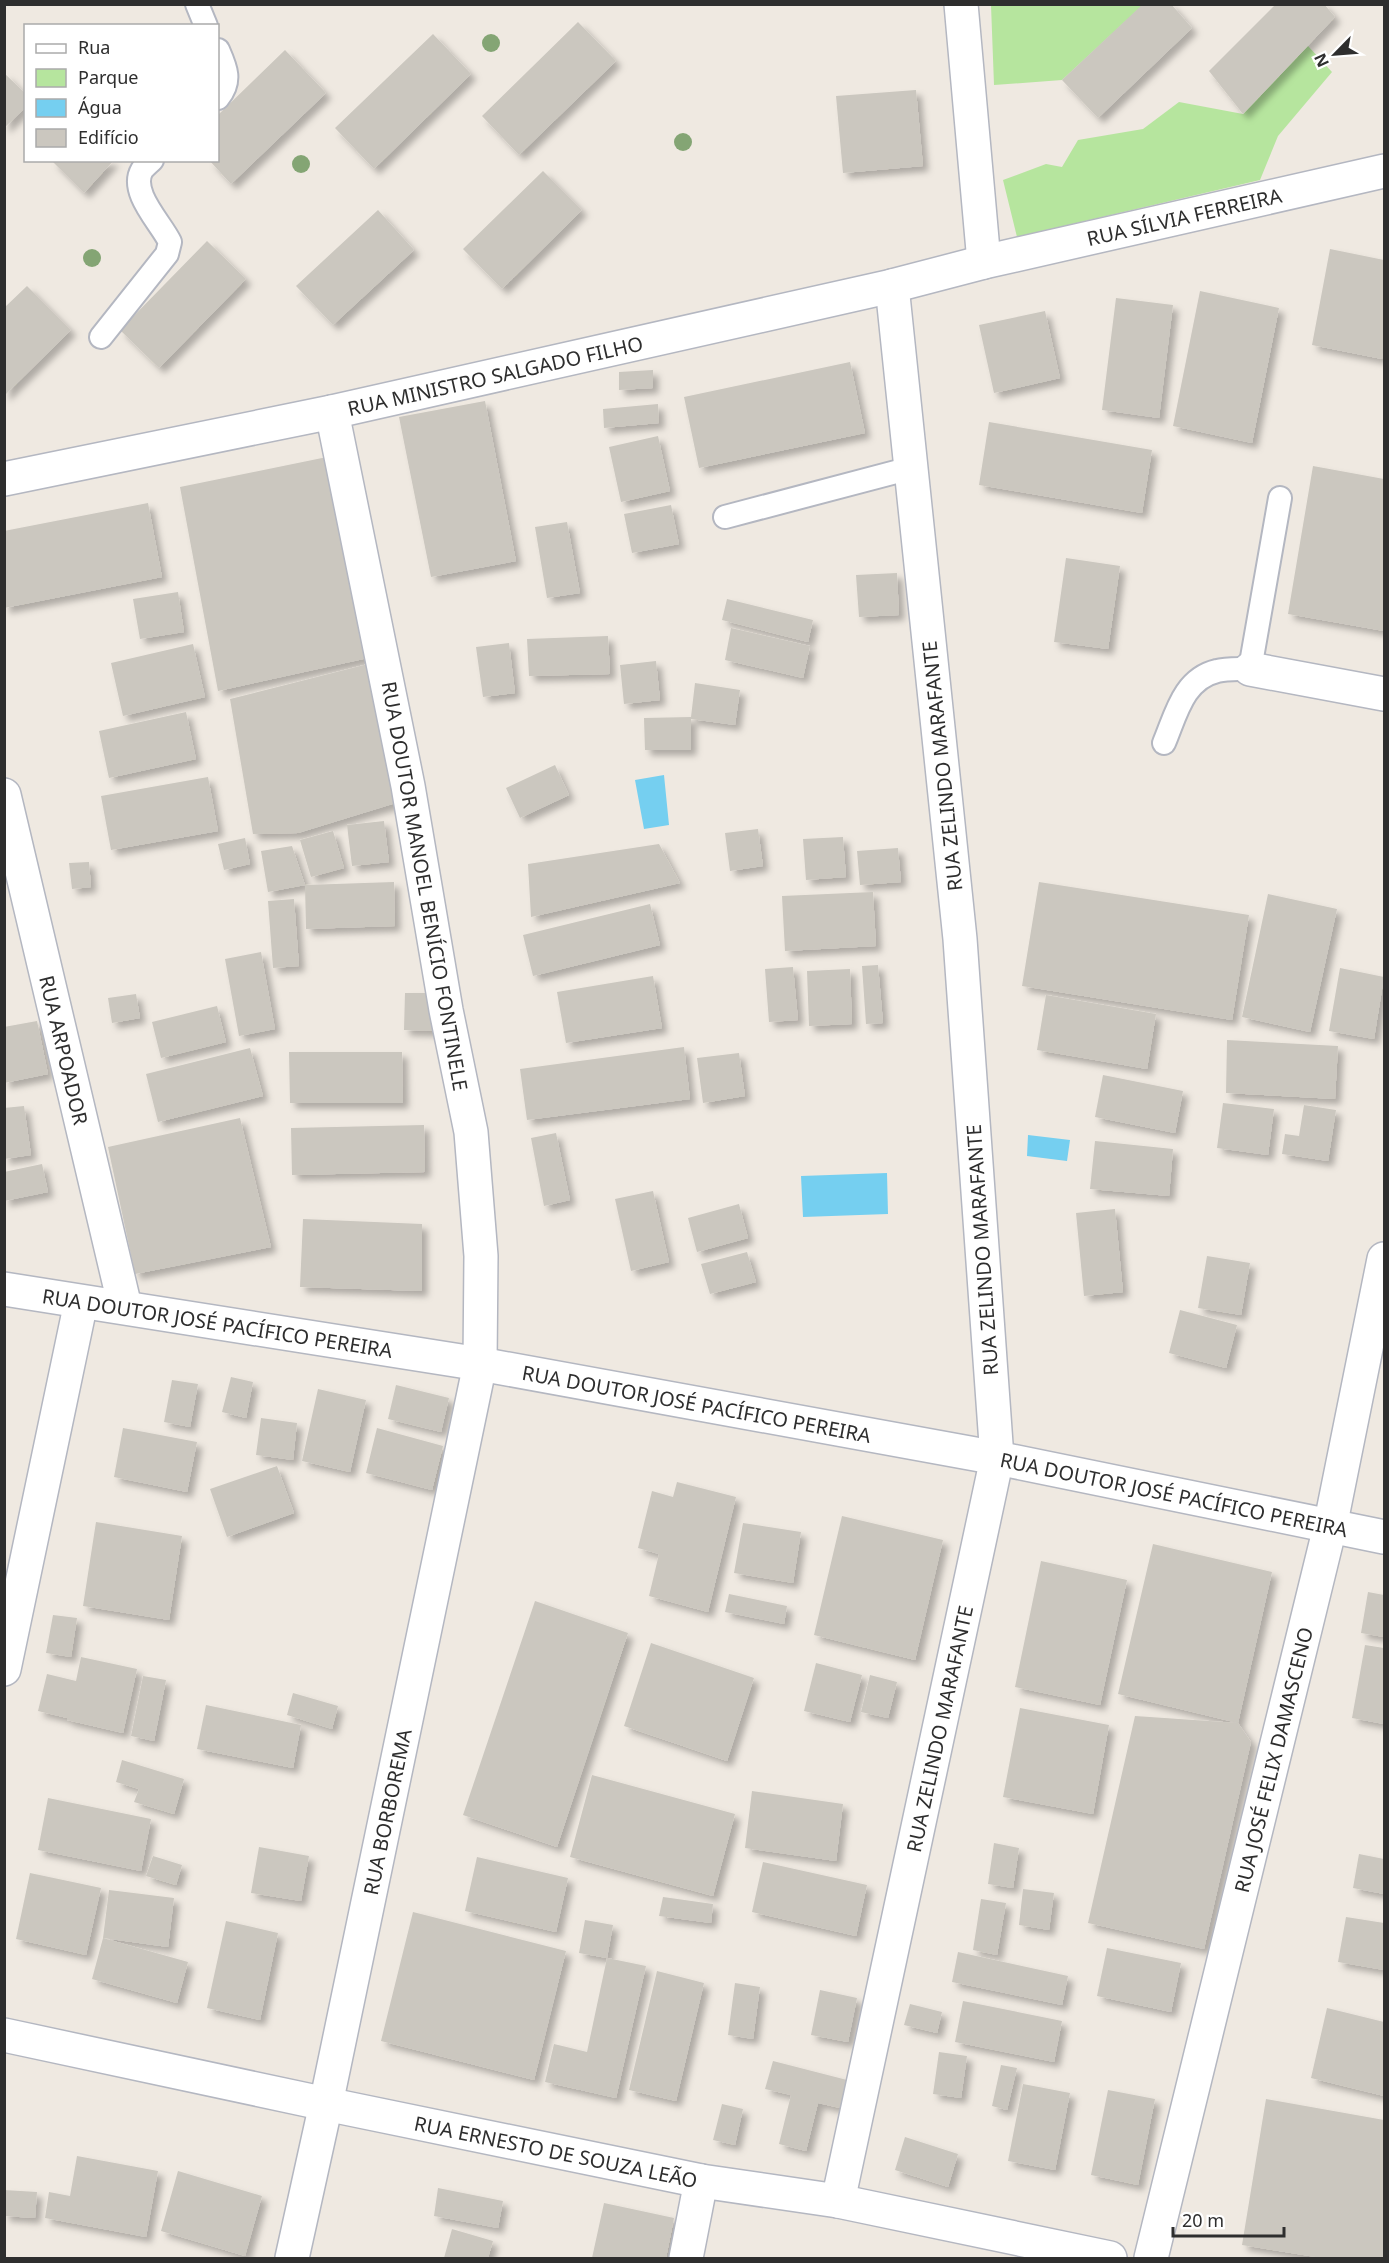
<svg xmlns="http://www.w3.org/2000/svg" width="1389" height="2263" viewBox="0 0 1389 2263" font-family="'Noto Sans',sans-serif">
  <style>
    .green { fill: #b6e59e }
    .water { fill: #75cff0 }
    .building { fill: #cbc7bf; filter: url(#shadow) }
    .lines { fill: none; stroke-linecap: round; stroke-linejoin: round }
    .lane-casing { stroke: #b4b7c1; stroke-width: 26 }
    .street-casing { stroke: #b4b7c1; stroke-width: 36 }
    .lane { stroke: #fff; stroke-width: 22 }
    .street { stroke: #fff; stroke-width: 33 }
    .tree { fill: #84a574 }
    .labels { text-anchor: middle; dominant-baseline: central; stroke-width: 5; stroke-linejoin: round; paint-order: stroke }
    .street-label { font-size: 20px; fill: #2e2e2e; stroke: #fff }
  </style>
  <defs>
    <filter id="shadow"><feDropShadow dx="5.5" dy="5.5" stdDeviation="3" flood-color="#0004"/></filter>
  </defs>
  <rect width="100%" height="100%" fill="#efe9e1"/>
  <!-- green -->
  <path class="green" d="M991 5H1143L1062 80 994 85Z
    M1308 46 1332 72 1278 136 1260 180 1017 237 1003 180 1046 164 1062 167 1078 140 1143 129 1179 102 1243 114Z"/>
  <!-- water -->
  <path class="water" d="M664 775 669 825 644 829 635 780Z
    M1028 1135 1070 1140 1067 1161 1027 1156Z
    M887 1173 888 1214 803 1217 801 1176Z"/>
  <!-- building -->
  <path class="building" d="M1143 4H1171L1192 28 1098 118 1062 80Z
    M1276 4H1324L1335 17 1243 114 1209 71Z
    M578 22 616 61 519 155 482 116Z
    M433 34 471 74 374 169 335 128Z
    M285 50 326 93 231 184 209 160H218V115Z
    M4 73 26 94V107L4 128Z
    M916 90 923 166 843 173 836 96Z
    M51 160H114L84 193Z
    M543 171 582 210 502 289 463 249Z
    M378 210 414 250 333 325 296 286Z
    M207 241 246 279 159 368 120 330Z
    M1330 249 1384 260V346L1382 359 1312 345Z
    M27 286 71 330 4 396V308Z
    M1200 291 1279 308 1252 443 1173 426Z
    M1116 298 1173 305 1159 418 1102 410Z
    M1045 311 1060 378 994 393 979 325Z
    M850 362 865 433 699 468 684 397Z
    M653 370V388L619 390V372Z
    M485 401 516 561 431 577 399 417Z
    M658 404 659 423 604 428 603 409Z
    M989 422 1152 450 1142 513 979 485Z
    M658 436 670 491 621 502 609 447Z
    M327 457 368 658 218 691 180 487Z
    M1313 466 1384 479V631L1288 614Z
    M148 503 162 577 4 608V531Z
    M671 505 679 544 632 553 624 514Z
    M567 522 580 593 547 598 535 527Z
    M1066 558 1120 566 1108 649 1054 642Z
    M897 573 899 615 859 617 856 575Z
    M178 592 184 632 140 639 133 599Z
    M727 599 813 620 808 642 722 620Z
    M731 628 810 646 803 678 725 660Z
    M608 636 610 674 529 676 527 639Z
    M509 643 515 693 483 697 476 647Z
    M193 644 205 697 123 716 111 663Z
    M656 661 660 700 624 704 620 665Z
    M368 664 399 802 298 833 253 834 230 699Z
    M695 683 740 690 735 725 691 719V750H645L644 718 691 717Z
    M186 712 196 759 109 778 99 731Z
    M555 765 569 795 520 818 506 788Z
    M208 777 218 831 111 850 101 796Z
    M384 821 389 862 352 866 347 825Z
    M758 829 763 866 730 871 725 833Z
    M333 831 344 868 311 877 300 840Z
    M843 837 846 877 806 880 803 839Z
    M245 838 250 864 224 870 218 844Z
    M659 844 680 883 531 917 528 864Z
    M292 846 305 885 268 892 261 851Z
    M898 848 901 882 860 885 857 851Z
    M89 862 91 887 72 889 69 863Z
    M394 882 395 926 306 929 305 885Z
    M1039 882 1249 915 1232 1020 1022 986Z
    M873 892 876 946 785 951 782 896Z
    M1268 894 1337 909 1310 1032 1242 1017Z
    M294 899 299 966 273 968 268 901Z
    M650 904 660 945 533 976 523 935Z
    M261 952 275 1029 239 1036 225 959Z
    M878 965 883 1023 866 1024 862 966Z
    M793 967 798 1020 769 1022 765 969Z
    M1340 968 1384 977 1374 1039 1329 1031Z
    M850 969 852 1024 809 1026 807 971Z
    M653 976 662 1028 566 1043 557 992Z
    M405 993H435V1031L404 1030Z
    M136 994 140 1018 112 1023 108 998Z
    M1046 995 1156 1014 1147 1069 1037 1050Z
    M217 1006 226 1042 161 1058 152 1022Z
    M37 1021 48 1074 4 1083V1027Z
    M1227 1040 1338 1046 1335 1099 1226 1093Z
    M684 1047 690 1099 527 1120 520 1069Z
    M250 1048 263 1096 158 1122 146 1074Z
    M289 1052H402L403 1103H290Z
    M739 1053 745 1096 703 1103 697 1058Z
    M1103 1075 1183 1091 1175 1133 1095 1117Z
    M1223 1103 1274 1109 1268 1155 1217 1148Z
    M1304 1105 1336 1110 1328 1161 1282 1154 1285 1134 1299 1136Z
    M24 1106 31 1155 4 1159V1108Z
    M240 1118 271 1247 135 1274 108 1147Z
    M424 1125 425 1172 292 1175 291 1128Z
    M556 1133 570 1200 544 1206 531 1138Z
    M1095 1141 1173 1149 1169 1196 1090 1189Z
    M42 1164 48 1192 4 1201V1172Z
    M653 1191 669 1262 631 1271 615 1199Z
    M739 1204 748 1238 697 1252 688 1218Z
    M1115 1209 1123 1292 1084 1296 1076 1213Z
    M303 1219 422 1224V1291L300 1287Z
    M747 1252 756 1282 710 1294 701 1264Z
    M1207 1256 1250 1263 1241 1315 1198 1308Z
    M1180 1310 1237 1325 1226 1368 1169 1353Z
    M231 1377 253 1382 246 1418 222 1412Z
    M172 1380 198 1384 190 1427 164 1422Z
    M396 1385 449 1398 441 1432 388 1419Z
    M318 1389 366 1400 350 1472 302 1461Z
    M261 1418 297 1423 293 1460 256 1455Z
    M123 1428 197 1442 187 1492 114 1477Z
    M377 1428 443 1446 432 1490 366 1473Z
    M277 1466 294 1513 227 1537 210 1489Z
    M677 1482 736 1497 708 1612 649 1596 659 1554 638 1548 652 1491 673 1497Z
    M842 1516 943 1540 915 1660 814 1635Z
    M96 1522 182 1536 169 1620 83 1606Z
    M743 1523 801 1532 793 1583 734 1573Z
    M1153 1544 1272 1572 1238 1723 1251 1742 1204 1949 1088 1923 1135 1716 1238 1723 1118 1694Z
    M1041 1561 1127 1580 1100 1705 1015 1687Z
    M1368 1592 1384 1595V1637L1361 1633Z
    M729 1594 787 1606 784 1624 725 1612Z
    M535 1601 628 1633 557 1847 463 1815Z
    M53 1615 77 1618 71 1657 46 1653Z
    M651 1643 754 1678 727 1761 624 1726Z
    M1365 1645 1384 1648V1724L1352 1718Z
    M81 1657 137 1669 123 1733 67 1720V1718L38 1711 47 1674 76 1681Z
    M816 1663 862 1675 850 1722 804 1711Z
    M870 1675 897 1682 888 1718 861 1712Z
    M143 1676 166 1680 154 1741 131 1736Z
    M293 1693 338 1706 332 1729 287 1715Z
    M206 1705 301 1725 293 1768 197 1749Z
    M1020 1708 1109 1725 1093 1814 1003 1797Z
    M122 1760 184 1779 174 1814 134 1802 139 1789 116 1782Z
    M592 1775 735 1814 713 1896 570 1857Z
    M752 1791 843 1804 836 1861 745 1848Z
    M48 1798 151 1819 141 1871 38 1850Z
    M994 1843 1019 1848 1013 1888 988 1884Z
    M259 1847 309 1856 301 1901 251 1893Z
    M1359 1854 1384 1859V1894L1353 1888Z
    M153 1856 182 1865 176 1885 146 1876Z
    M477 1857 568 1878 556 1932 465 1911Z
    M763 1862 867 1885 856 1936 752 1912Z
    M30 1873 101 1888 86 1955 16 1939Z
    M1023 1889 1054 1893 1049 1930 1019 1925Z
    M109 1890 174 1898 168 1947 103 1938Z
    M663 1897 713 1904 711 1923 659 1916Z
    M981 1899 1006 1903 997 1955 973 1950Z
    M413 1912 566 1951 534 2080 381 2041Z
    M1346 1917 1384 1923V1970L1338 1962Z
    M585 1920 613 1925 607 1958 579 1953Z
    M226 1921 278 1933 260 2020 207 2008Z
    M103 1938 188 1962 177 2003 92 1979Z
    M1107 1948 1181 1963 1171 2012 1097 1996Z
    M958 1952 1068 1976 1062 2005 952 1982Z
    M607 1958 646 1966 616 2098 545 2082 554 2044 587 2052Z
    M657 1971 704 1983 676 2101 629 2090Z
    M735 1983 760 1987 753 2039 728 2035Z
    M820 1990 857 1998 848 2042 811 2035Z
    M963 2001 1062 2021 1054 2062 955 2042Z
    M910 2004 942 2012 937 2033 904 2025Z
    M1327 2008 1384 2022V2096L1311 2078Z
    M939 2052 967 2056 961 2098 933 2094Z
    M773 2061 847 2080 840 2108 818 2103 806 2151 779 2144 791 2095 765 2089Z
    M1001 2065 1017 2068 1007 2110 992 2106Z
    M1023 2084 1070 2093 1055 2170 1008 2161Z
    M1108 2090 1155 2099 1138 2185 1091 2175Z
    M1266 2099 1384 2120V2258H1322L1242 2245Z
    M722 2104 743 2109 735 2145 713 2140Z
    M905 2137 958 2154 948 2187 895 2170Z
    M77 2156 158 2171 146 2237 45 2218 49 2192 70 2196Z
    M178 2171 262 2196 245 2256 161 2231Z
    M438 2188 503 2201 498 2228 434 2216Z
    M4 2190 37 2192 35 2218 4 2216Z
    M604 2203 674 2218 666 2258H592Z
    M452 2229 493 2241 488 2258H444Z"/>
  <g class="lines">
    <!-- lane casing -->
    <g class="lane-casing">
      <path id="lane" d="M197 4 206 26
        M218 50C226 68 232 81 218 98
        M101 337 167 254 170 242C161 223 129 192 142 170 144 167 149 163 152 160
        M725 517 911 468
        M1164 743C1176 715 1183 679 1217 671 1227 668 1239 669 1250 669L1280 498"/>
    </g>
    <!-- street casing -->
    <g class="street-casing">
      <g id="street">
        <path d="M961 4 984 262"/>
        <path id="s1" d="M4 479 332 412 892 286 984 262 1384 171"/>
        <path d="M1250 669 1384 694"/>
        <path id="s2" d="M4 795 125 1307"/>
        <path id="s3" d="M4 1289 480 1364 997 1458 1384 1537"/>
        <path d="M4 1669 81 1302"/>
        <path id="s4" d="M4 2035 326 2104 701 2181 838 2201 1110 2258"/>
        <path id="s5" d="M838 2201 997 1458 960 939 892 286"/>
        <path id="s6" d="M292 2258 326 2104 480 1364 481 1256 471 1132 446 1010 408 786 332 412"/>
        <path d="M686 2258 701 2181"/>
        <path id="s7" d="M1151 2258 1330 1527 1384 1259"/>
      </g>
    </g>
    <!-- lane -->
    <use href="#lane" class="lane"/>
    <!-- street -->
    <use href="#street" class="street"/>
  </g>
  <!-- trees -->
  <g class="tree">
    <circle cx="491" cy="43" r="9"/>
    <circle cx="683" cy="142" r="9"/>
    <circle cx="301" cy="164" r="9"/>
    <circle cx="92" cy="258" r="9"/>
  </g>
  <g class="labels">
    <!-- street labels -->
    <g class="street-label">
      <text stroke="none"><textPath href="#s1" startOffset="1209">RUA SÍLVIA FERREIRA</textPath></text>
      <text stroke="none"><textPath href="#s1" startOffset="502">RUA MINISTRO SALGADO FILHO</textPath></text>
      <text transform="translate(942 766) rotate(-96)">RUA ZELINDO MARAFANTE</text>
      <text transform="translate(425 886) rotate(80)">RUA DOUTOR MANOEL BENÍCIO FONTINELE</text>
      <text stroke="none"><textPath href="#s2" startOffset="262">RUA ARPOADOR</textPath></text>
      <text transform="translate(982 1250) rotate(-94)">RUA ZELINDO MARAFANTE</text>
      <text stroke="none"><textPath href="#s3" startOffset="216">RUA DOUTOR JOSÉ PACÍFICO PEREIRA</textPath></text>
      <text stroke="none"><textPath href="#s3" startOffset="702">RUA DOUTOR JOSÉ PACÍFICO PEREIRA</textPath></text>
      <text stroke="none"><textPath href="#s3" startOffset="1188">RUA DOUTOR JOSÉ PACÍFICO PEREIRA</textPath></text>
      <text stroke="none"><textPath href="#s5" startOffset="483">RUA ZELINDO MARAFANTE</textPath></text>
      <text stroke="none"><textPath href="#s7" startOffset="513">RUA JOSÉ FELIX DAMASCENO</textPath></text>
      <text stroke="none"><textPath href="#s6" startOffset="456">RUA BORBOREMA</textPath></text>
      <text stroke="none"><textPath href="#s4" startOffset="564">RUA ERNESTO DE SOUZA LEÃO</textPath></text>
    </g>
  </g>
  <!-- border -->
  <rect width="1389" height="2263" fill="none" stroke="#2e2e2e" stroke-width="12"/>
  <!-- legend -->
  <rect x="24" y="24" width="195" height="138" fill="#ffffff" stroke="#ababab" stroke-width="1.5"/>
  <rect x="36" y="44" width="30" height="9" fill="#ffffff" stroke="#ababab" stroke-width="1.5"/>
  <text x="78" y="54" font-size="18" fill="#2e2e2e">Rua</text>
  <rect x="36" y="69" width="30" height="18" fill="#b6e59e" stroke="#ababab" stroke-width="1.5"/>
  <text x="78" y="84" font-size="18" fill="#2e2e2e">Parque</text>
  <rect x="36" y="99" width="30" height="18" fill="#75cff0" stroke="#ababab" stroke-width="1.5"/>
  <text x="78" y="114" font-size="18" fill="#2e2e2e">Água</text>
  <rect x="36" y="129" width="30" height="18" fill="#cbc7bf" stroke="#ababab" stroke-width="1.5"/>
  <text x="78" y="144" font-size="18" fill="#2e2e2e">Edifício</text>
  <!-- north arrow -->
  <g transform="translate(1335 54) rotate(245)" stroke="#ffffff" stroke-width="4.5" paint-order="stroke">
  <path d="M0-4.5L10 22L0 15L-10 22Z" fill="#2e2e2e"/>
  <text y="-9" font-size="16" font-weight="bold" text-anchor="middle" fill="#2e2e2e">N</text>
  </g>
  <!-- scale -->
  <path d="M1173 2227v9h111v-9" fill="none" stroke="#2e2e2e" stroke-width="3"/>
  <text x="1182" y="2227" font-size="18" fill="#2e2e2e" stroke="#ffffff" stroke-width="4.5" paint-order="stroke">20 m</text>
</svg>
